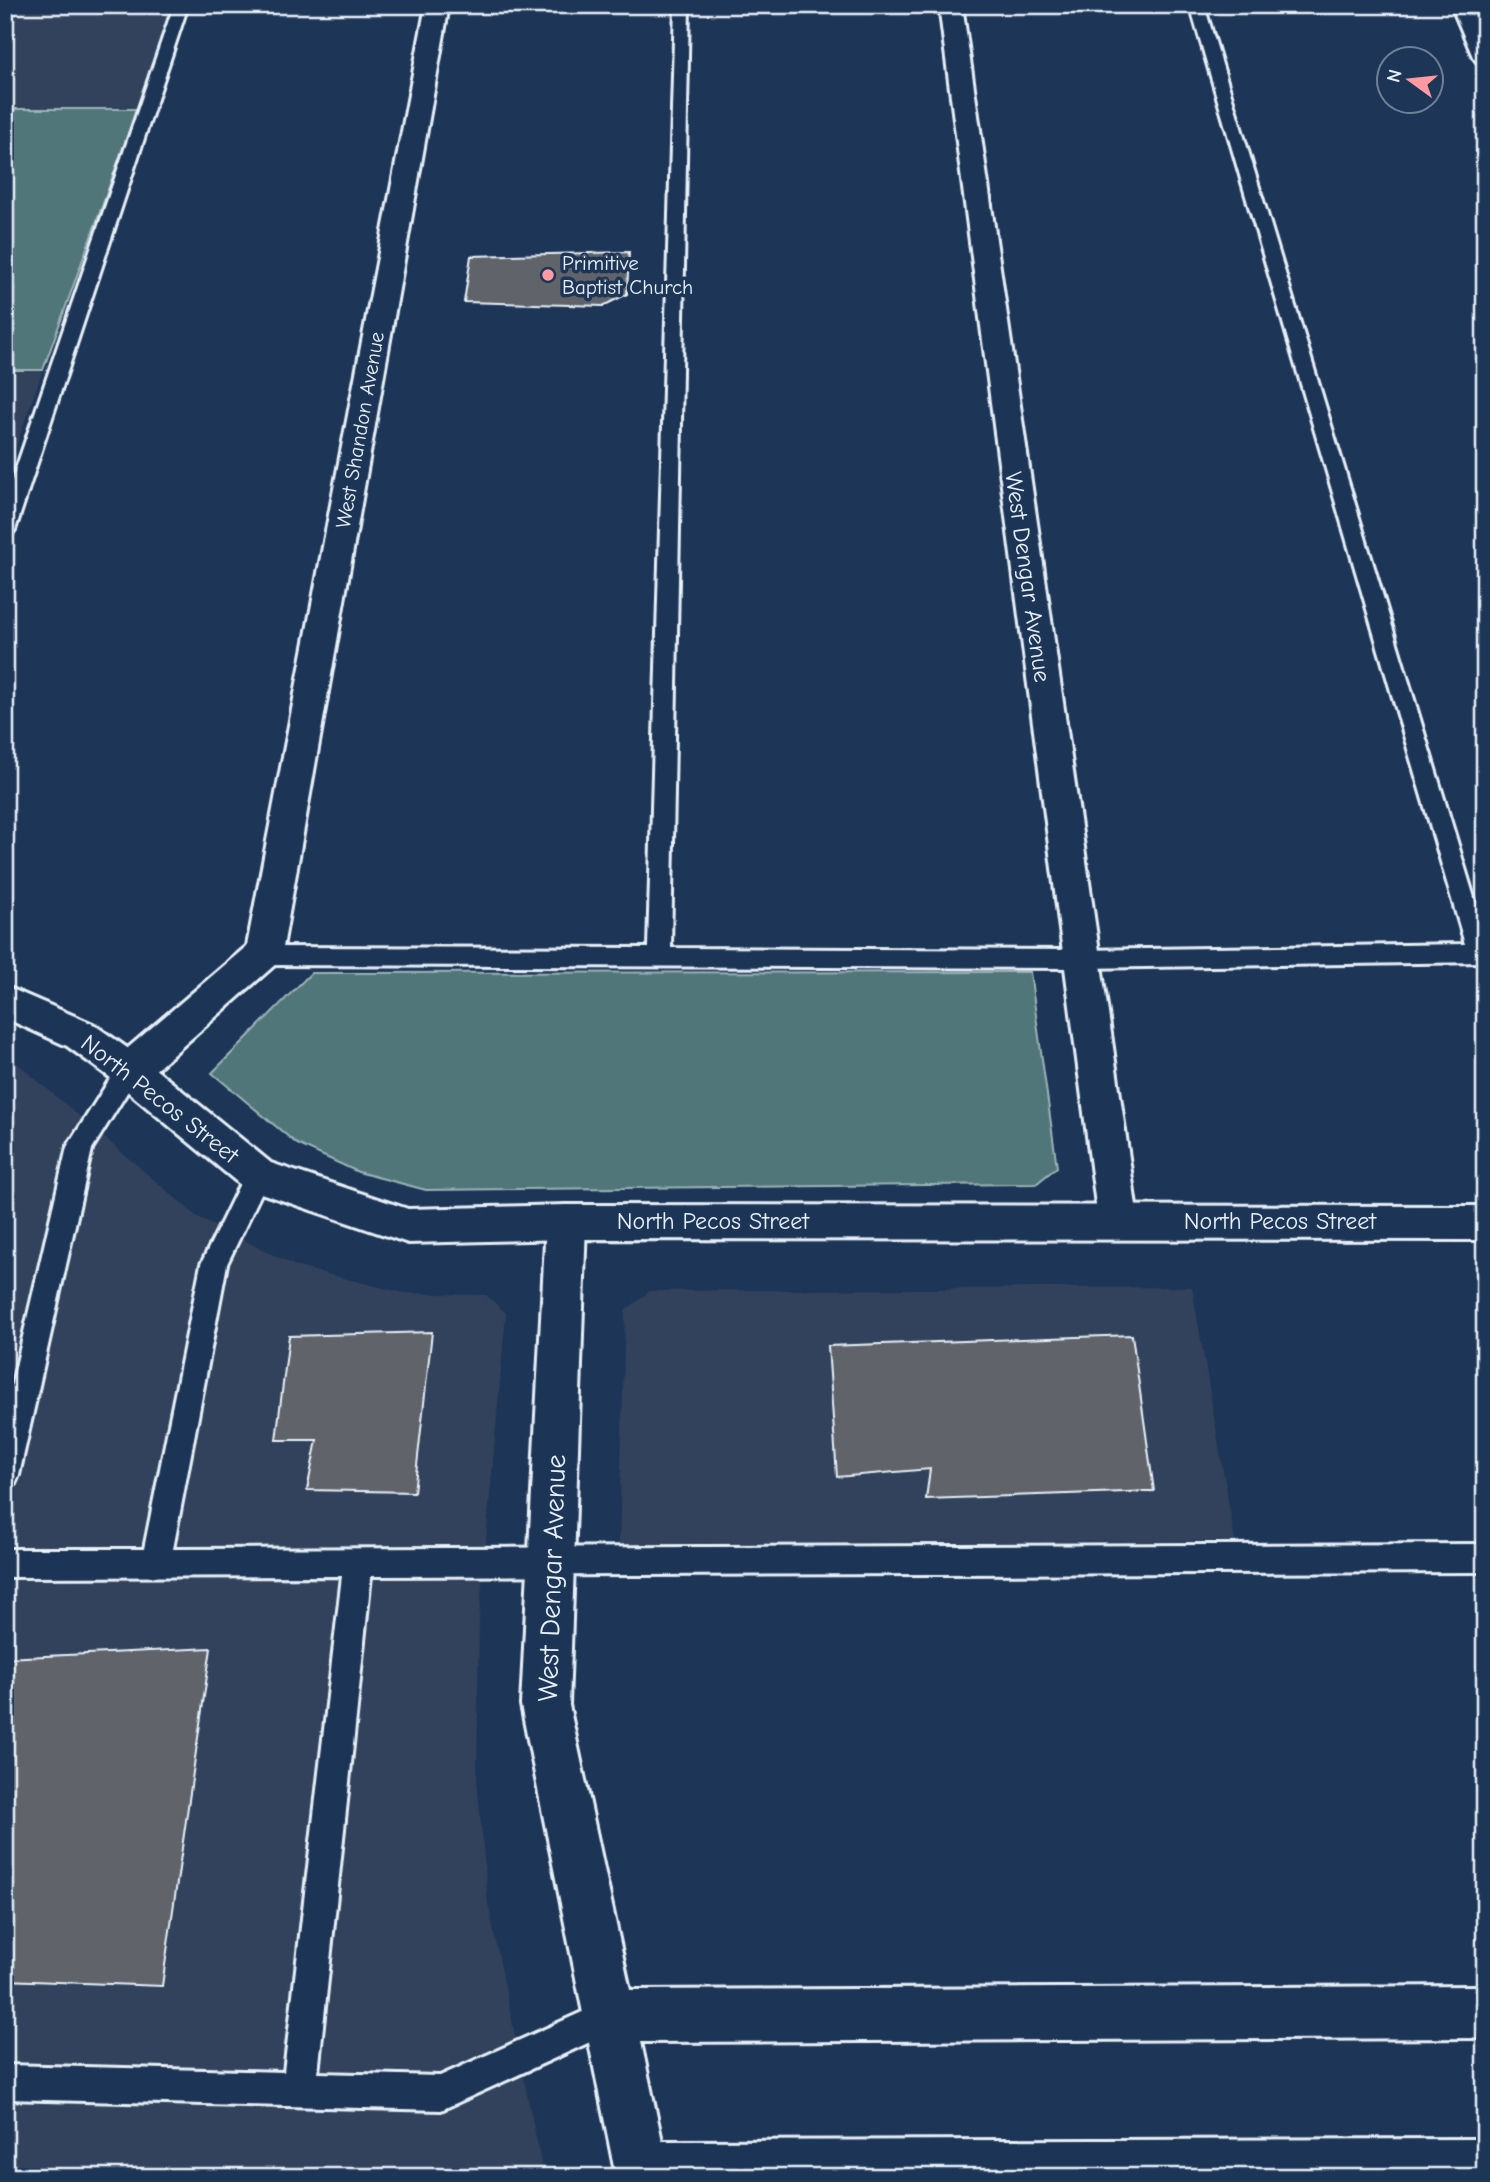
<svg xmlns="http://www.w3.org/2000/svg" width="1490" height="2182" viewBox="0 0 1490 2182" font-family="'Comic Neue',sans-serif">
  <style>
    .built { fill: #31435d }
    .green { fill: #517679; stroke: #9cb4b8; stroke-width: 2 }
    .building { fill: #60646b; stroke: #e8f1f8; stroke-width: 2 }
    .lines { fill: none; stroke-linecap: round; stroke-linejoin: round }
    .lane-casing { stroke: #e8f1f8; stroke-width: 6 }
    .street-casing { stroke: #e8f1f8; stroke-width: 6 }
    .secondary-casing { stroke: #e8f1f8; stroke-width: 6 }
    .lane { fill: #1d3557; fill-rule: evenodd }
    .street { fill: #1d3557; fill-rule: evenodd }
    .secondary { fill: #1d3557; fill-rule: evenodd }
    .poi-dot { fill: #ff9aa2; stroke: #1d3557; stroke-width: 2.5 }
    .labels { text-anchor: middle; dominant-baseline: central; stroke-width: 7; stroke-linejoin: round; paint-order: stroke }
    .far-poi-label { font-size: 21px; fill: #e8f1f8; stroke: #1d3557; text-anchor: start }
    .far-street-label { font-size: 21px; fill: #e8f1f8; stroke: #1d3557 }
    .street-label { font-size: 24px; fill: #e8f1f8; stroke: #1d3557 }
    .near-street-label { font-size: 28px; fill: #e8f1f8; stroke: #1d3557 }
  </style>
  <rect width="100%" height="100%" fill="#1d3557"/>
  <filter id="ink" filterUnits="userSpaceOnUse"><feTurbulence type="fractalNoise" baseFrequency=".0143" numOctaves="2"/><feDisplacementMap in="SourceGraphic" scale="14" xChannelSelector="R" yChannelSelector="G"/><feConvolveMatrix kernelMatrix="1 2 1 2 8 2 1 2 1" color-interpolation-filters="sRGB"/></filter>
  <g filter="url(#ink)">
    <!-- built -->
    <path class="built" d="M5 10H172L137 109H5Z
      M5 370H43L5 478Z
      M5 1053 200 1219 298 1267 404 1293 486 1295 506 1313 479 1619 477 1779 488 1904 544 2177H5Z
      M1192 1287 1235 1541 619 1544 625 1311 650 1291Z"/>
    <!-- green -->
    <path class="green" d="M5 109H137L43 370H5Z
      M1030 972 1057 1167 1036 1184 426 1190 358 1172 297 1144 212 1073 311 973Z"/>
    <!-- building -->
    <path class="building" d="M629 252 627 294 603 306 464 302 471 256Z
      M432 1332 414 1492 307 1490 317 1440H276L289 1336Z
      M1132 1335 1154 1491 926 1499 930 1469 837 1477 828 1346Z
      M211 1648 162 1986 5 1980V1658Z"/>
    <g class="lines">
      <!-- lane casing -->
      <g class="lane-casing">
        <path id="lane" d="M174 5H188L15 530 12 534 5 536V501Z
          M675 5H689L671 948 1080 950 1465 944 1190 5H1204L1485 934V962L1080 968 260 965 252 962 248 956 252 950 260 947 648 948Z
          M129 1060 138 1063 141 1070 92 1149 19 1475 15 1484 5 1488V1414L67 1147 120 1063Z
          M257 1164 266 1167 270 1175 227 1264 173 1549 1485 1544V1572L371 1576 318 2073 440 2076 609 2000 621 2004 625 2016 621 2028 441 2110 5 2099V2065L284 2072 342 1576 5 1577V1549H144L201 1264 248 1167Z"/>
      </g>
      <!-- street casing -->
      <g class="street-casing">
        <path id="street" d="M426 5H449L282 953 277 963 143 1081 129 1086 115 1081 110 1070 115 1059 247 946Z
          M939 5H962L1138 1220 1132 1232 1118 1237 1104 1232 1098 1220Z
          M566 1205 580 1210 586 1222 569 1705 630 1990 1485 1986V2038L641 2042 662 2141 1485 2139V2177H616L521 1705 546 1222 552 1210Z"/>
      </g>
      <!-- secondary casing -->
      <g class="secondary-casing">
        <path id="secondary" d="M1451 5H1474L1485 30V64L1477 62 1473 57Z
          M5 986 93 1024 143 1059 271 1163 408 1209 566 1205 1485 1206V1240L566 1239 408 1243 243 1187 115 1081 67 1046 5 1018Z"/>
      </g>
      <!-- lane -->
      <use href="#lane" class="lane"/>
      <!-- street -->
      <use href="#street" class="street"/>
      <!-- secondary -->
      <use href="#secondary" class="secondary"/>
    </g>
  </g>
  <!-- markers -->
  <circle class="poi-dot" cx="548" cy="275" r="7"/>
  <g class="labels">
    <!-- far-poi labels -->
    <g class="far-poi-label">
      <text x="562" y="263">Primitive<tspan x="562" dy="24">Baptist Church</tspan></text>
    </g>
    <!-- far-street labels -->
    <g class="far-street-label">
      <text transform="translate(360 430) rotate(-80)">West Shandon Avenue</text>
    </g>
    <!-- street labels -->
    <g class="street-label">
      <text transform="translate(1028 577) rotate(82)">West Dengar Avenue</text>
      <text transform="translate(160 1099) rotate(38)">North Pecos Street</text>
      <text x="713" y="1221">North Pecos Street</text>
      <text x="1280" y="1221">North Pecos Street</text>
    </g>
    <!-- near-street labels -->
    <g class="near-street-label">
      <text transform="translate(552 1578) rotate(-88)">West Dengar Avenue</text>
    </g>
  </g>
  <!-- margin -->
  <rect width="1490" height="2182" fill="none" stroke="#1d3557" stroke-width="28"/>
  <rect x="14" y="14" width="1462" height="2154" fill="none" stroke="#e8f1f8" stroke-width="2.5" filter="url(#ink)"/>
  <!-- north arrow -->
  <g transform="translate(1410 80) rotate(285)"><circle r="33" fill="#1d3557" stroke="#6e8097" stroke-width="2"/>
  <path d="M0-5L12 26L0 18L-12 26Z" fill="#ff9aa2"/>
  <text y="-10" font-size="19" font-weight="bold" text-anchor="middle" fill="#e8f1f8">N</text>
  </g>
</svg>
